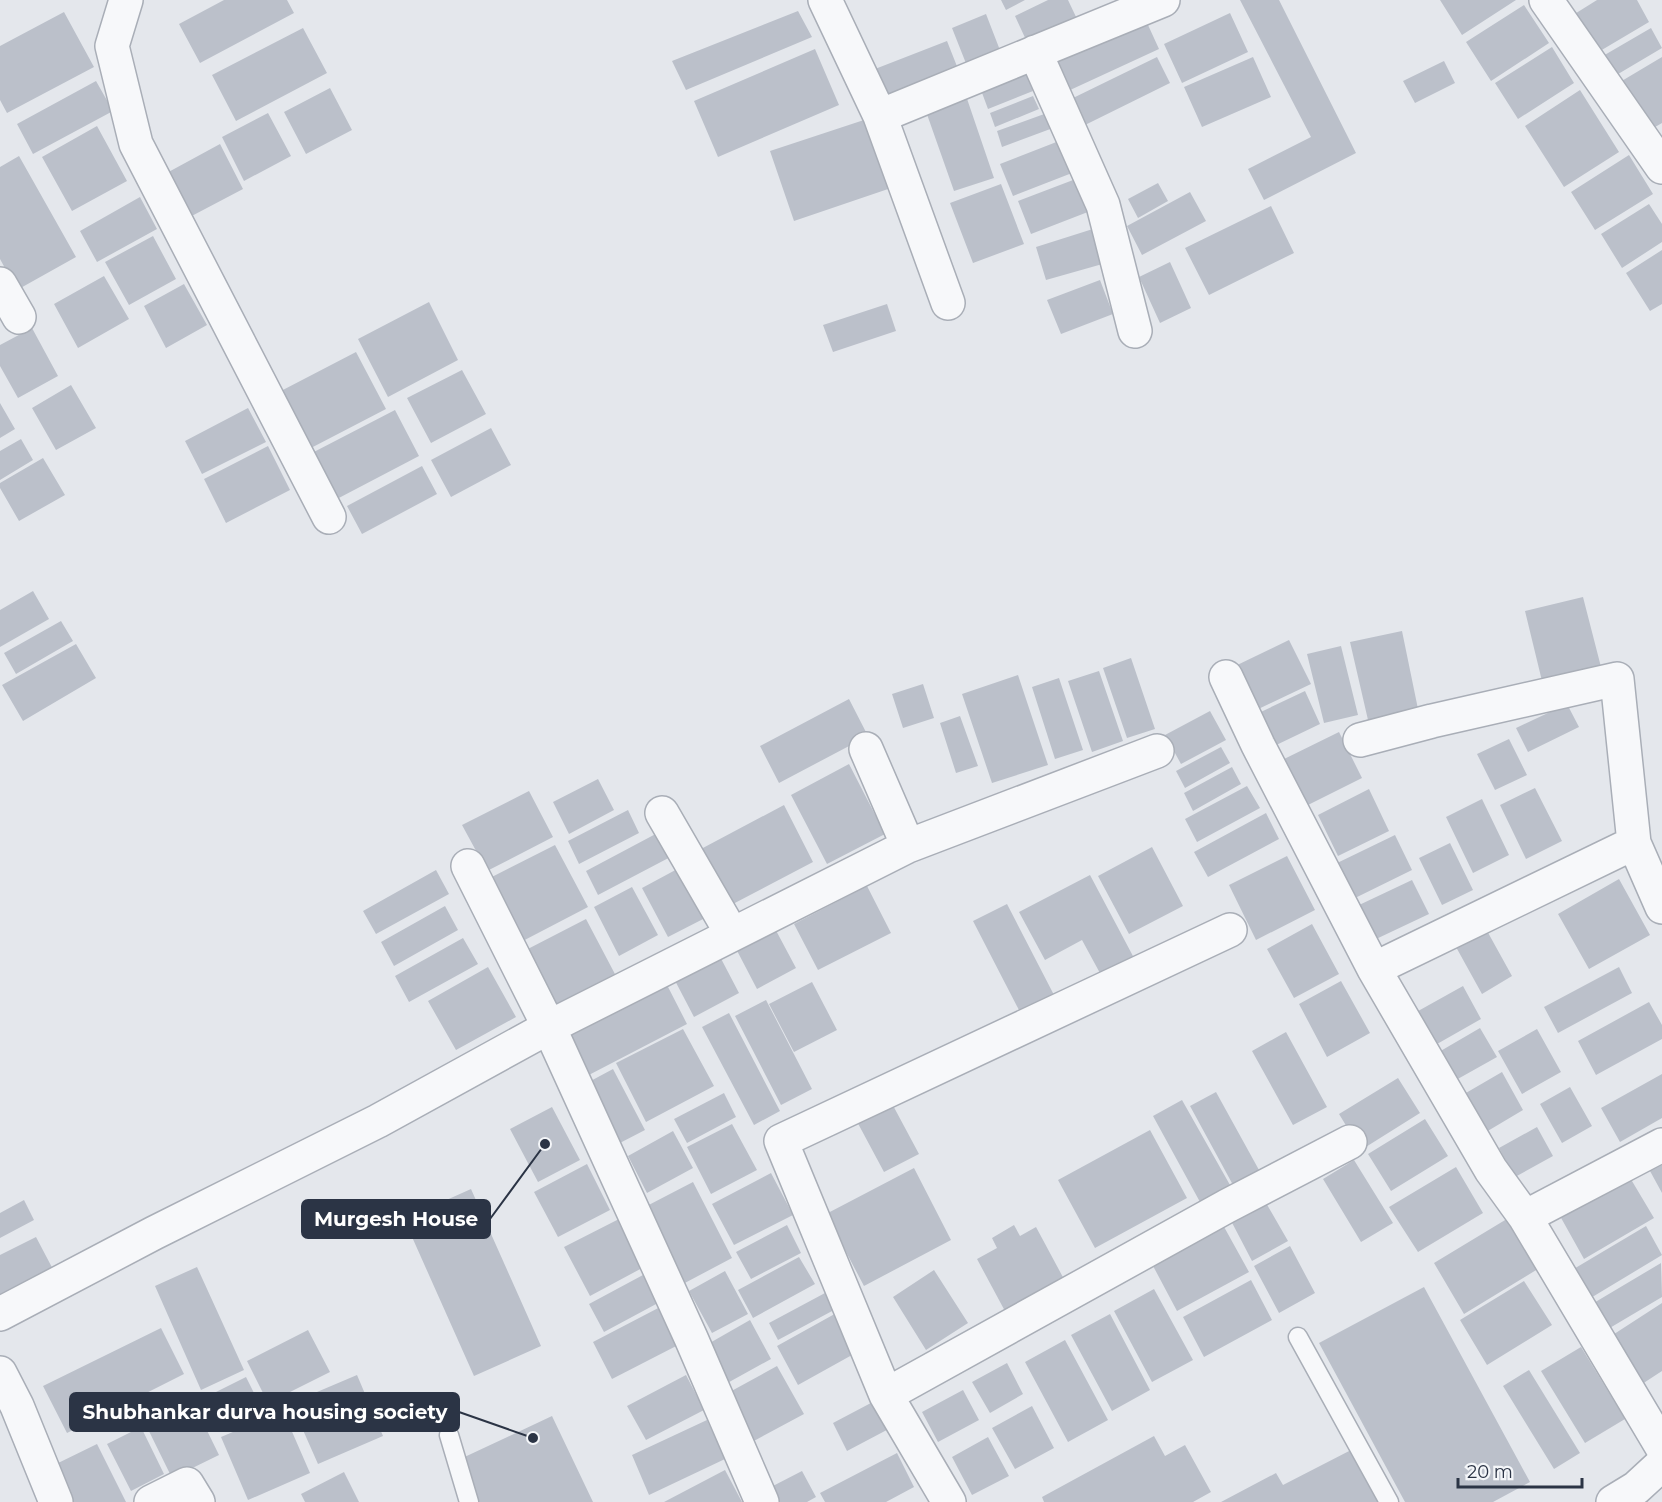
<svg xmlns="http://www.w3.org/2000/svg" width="1662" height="1502" viewBox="0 0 1662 1502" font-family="Montserrat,sans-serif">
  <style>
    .building { fill: #bbc0ca }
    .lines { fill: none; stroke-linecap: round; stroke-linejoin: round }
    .service-casing { stroke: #a9aeb7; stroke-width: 21 }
    .minor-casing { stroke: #a9aeb7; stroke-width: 36 }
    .tertiary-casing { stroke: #a9aeb7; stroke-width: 36 }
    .service { stroke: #f7f8fa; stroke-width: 18 }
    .minor { stroke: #f7f8fa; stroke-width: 33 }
    .tertiary { stroke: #f7f8fa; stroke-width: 33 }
    .leader { fill: none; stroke: #2b3445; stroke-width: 2 }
    .callout-dot { fill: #2b3445; stroke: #f4f6f9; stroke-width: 2 }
    .callout { fill: #2b3445; stroke: #2b3445; stroke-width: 2 }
    .callout-label { font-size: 20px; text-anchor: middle; font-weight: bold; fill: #fff }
  </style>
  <rect width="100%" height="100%" fill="#e4e7ec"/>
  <!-- building -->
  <path class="building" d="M224 0H287L294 13 200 63 179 24Z
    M1001 0H1025L1006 10Z
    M1048 0H1068L1077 19 1027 42 1015 16Z
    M1240 0H1279L1356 153 1264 200 1248 169 1311 137Z
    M1440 0H1516L1462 35Z
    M1597 0H1637L1649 22 1595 54 1573 15Z
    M1524 5 1549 43 1491 81 1466 42Z
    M798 11 812 37 686 90 672 61Z
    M64 12 94 67 7 113 0 100V46Z
    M1230 13 1248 52 1182 83 1164 44Z
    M986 14 1003 58 969 71 952 28Z
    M1143 14 1159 49 1068 91 1052 56Z
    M303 28 327 73 236 121 212 75Z
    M1651 28 1662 48 1608 80 1596 60Z
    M947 41 962 79 889 106 875 69Z
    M1552 47 1574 83 1518 119 1495 83Z
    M815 49 839 105 718 157 694 101Z
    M1157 57 1170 83 1085 125 1071 99Z
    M1253 57 1271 97 1202 127 1184 87Z
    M1662 57V123L1643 134 1615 85Z
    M1444 61 1455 83 1415 103 1403 81Z
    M1023 65 1033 91 988 109 978 82Z
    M96 81 113 111 33 154 17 124Z
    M963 87 994 178 954 191 923 103Z
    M330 88 352 130 306 154 284 112Z
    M1580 90 1619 152 1564 187 1525 126Z
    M1033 96 1039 109 995 127 990 113Z
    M268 113 291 156 244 181 222 137Z
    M1047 113 1053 128 1002 147 997 131Z
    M870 118 894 187 794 221 770 151Z
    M97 126 127 181 72 211 42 157Z
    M1059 141 1072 173 1013 196 1000 164Z
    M220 144 243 189 186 219 163 175Z
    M1629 155 1653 194 1595 230 1571 192Z
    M19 156 76 257 17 290 0 259V167Z
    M1081 177 1093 210 1031 234 1018 201Z
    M1158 183 1168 201 1138 218 1128 199Z
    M1001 184 1024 244 973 263 950 203Z
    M1190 192 1206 221 1142 255 1127 226Z
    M140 197 157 229 97 262 80 231Z
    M1649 204 1662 224V242L1622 268 1601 234Z
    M1271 206 1294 253 1209 295 1185 248Z
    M1096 228 1106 263 1046 280 1036 247Z
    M153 236 176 279 129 305 105 262Z
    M1662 250V304L1650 311 1626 273Z
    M1170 262 1191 308 1160 323 1139 277Z
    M104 276 129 319 78 348 54 304Z
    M1100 280 1113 314 1061 334 1047 300Z
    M184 284 207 325 166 348 144 306Z
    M429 302 458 360 388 397 358 339Z
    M887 304 896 331 833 352 823 325Z
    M32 328 58 376 18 398 0 366V345Z
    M356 352 386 409 309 449 279 392Z
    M462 370 486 414 431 443 407 398Z
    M71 385 96 428 56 450 32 408Z
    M0 403 15 429 0 438Z
    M248 408 266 442 202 474 185 441Z
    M395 410 419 456 335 500 310 454Z
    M491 428 511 465 451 497 431 460Z
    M21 439 33 460 0 480V451Z
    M268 446 290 490 226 523 204 479Z
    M43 458 65 495 19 521 0 488V483Z
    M422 466 437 494 362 534 347 506Z
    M33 591 49 619 0 647V610Z
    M1583 597 1601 667 1542 681 1525 611Z
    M61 621 73 641 16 674 4 653Z
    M1402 631 1418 709 1368 720 1350 642Z
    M1289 640 1311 684 1252 712 1231 668Z
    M76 644 96 678 23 721 2 685Z
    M1341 646 1358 715 1324 723 1307 654Z
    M1131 658 1155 729 1127 738 1103 668Z
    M1099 671 1123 741 1092 752 1068 681Z
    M1018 675 1048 765 992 783 962 694Z
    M1059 678 1083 750 1055 759 1032 687Z
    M923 684 934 718 903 728 892 694Z
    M1305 691 1320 724 1264 751 1248 718Z
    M849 699 868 736 779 783 760 746Z
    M1567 704 1579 727 1528 752 1516 728Z
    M1210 711 1226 740 1181 764 1165 735Z
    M960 716 978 766 956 773 940 723Z
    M1339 732 1362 778 1300 809 1278 762Z
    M1509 739 1527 775 1495 790 1477 754Z
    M1221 747 1230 763 1185 788 1176 771Z
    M849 764 885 834 827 864 791 795Z
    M1232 767 1241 784 1193 811 1184 793Z
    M598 779 614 810 569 834 553 802Z
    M1247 786 1260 808 1197 842 1185 819Z
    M1535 788 1562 841 1526 859 1500 805Z
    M1369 789 1389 831 1338 856 1318 815Z
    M529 791 553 837 487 871 462 825Z
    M1482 799 1509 855 1473 873 1446 817Z
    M784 805 813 862 731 905 701 849Z
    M628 810 639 833 579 864 568 841Z
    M1266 813 1279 839 1208 877 1194 852Z
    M665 829 678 853 598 895 586 871Z
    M1395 835 1412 870 1351 900 1333 865Z
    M1450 843 1473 890 1442 905 1419 858Z
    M555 845 588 907 517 944 484 881Z
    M1152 847 1183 906 1129 934 1098 876Z
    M1287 856 1315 910 1256 940 1229 885Z
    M681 867 707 917 668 937 642 888Z
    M436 870 449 894 376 934 363 911Z
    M1090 875 1134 958 1101 975 1082 940 1045 960 1019 912Z
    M1619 879 1650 935 1589 969 1558 914Z
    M1412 880 1429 914 1374 940 1357 906Z
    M867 886 891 933 818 970 794 924Z
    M632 887 658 935 619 956 594 907Z
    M1007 904 1054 995 1020 1012 973 921Z
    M445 906 458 930 394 966 381 942Z
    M586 919 616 976 552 1010 522 952Z
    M772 923 796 968 757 989 733 943Z
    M1312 924 1339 974 1294 998 1267 949Z
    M1486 929 1512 976 1482 994 1456 947Z
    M463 938 478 964 409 1002 395 976Z
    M716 949 739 993 694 1017 671 973Z
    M488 967 516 1017 456 1050 428 1001Z
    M1619 967 1632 993 1558 1033 1544 1007Z
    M1341 981 1370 1033 1327 1057 1299 1004Z
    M812 982 837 1030 794 1052 769 1004Z
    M666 983 687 1024 585 1077 564 1037Z
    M1463 986 1481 1019 1430 1048 1411 1015Z
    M766 1000 812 1089 781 1105 735 1016Z
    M1649 1002 1662 1025V1039L1596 1075 1578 1041Z
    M729 1013 780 1111 754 1125 702 1027Z
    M1480 1028 1497 1057 1447 1085 1432 1056Z
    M683 1029 714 1086 646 1122 616 1063Z
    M1537 1029 1561 1072 1522 1094 1498 1051Z
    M1286 1032 1327 1107 1293 1125 1252 1051Z
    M613 1069 645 1130 616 1145 585 1084Z
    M1502 1072 1523 1110 1481 1135 1459 1097Z
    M1662 1074V1118L1620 1142 1601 1108Z
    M1398 1078 1420 1113 1361 1150 1339 1114Z
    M1570 1087 1592 1126 1562 1143 1540 1104Z
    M1216 1092 1259 1170 1233 1185 1190 1106Z
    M724 1093 736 1117 687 1143 674 1119Z
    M889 1098 919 1154 884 1172 854 1116Z
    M1182 1100 1230 1185 1200 1202 1153 1116Z
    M552 1107 580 1160 538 1182 510 1129Z
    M1425 1119 1448 1156 1391 1191 1368 1154Z
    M732 1124 757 1170 711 1194 687 1147Z
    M1537 1127 1553 1156 1515 1177 1499 1148Z
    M1150 1130 1187 1198 1095 1248 1058 1180Z
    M673 1131 693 1168 647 1193 628 1156Z
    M1354 1160 1393 1223 1361 1242 1323 1179Z
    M587 1164 610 1210 558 1237 534 1192Z
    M1662 1165V1193L1650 1171Z
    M1456 1167 1483 1213 1418 1252 1389 1207Z
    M914 1168 951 1240 864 1286 826 1214Z
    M771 1173 793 1215 734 1245 712 1204Z
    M1629 1176 1654 1218 1584 1259 1560 1216Z
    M693 1182 732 1258 681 1285 641 1209Z
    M471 1189 541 1346 474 1376 404 1219Z
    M1262 1196 1288 1241 1252 1261 1228 1215Z
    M24 1200 34 1220 0 1238V1213Z
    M1520 1211 1551 1261 1464 1314 1434 1263Z
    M619 1219 644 1267 590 1296 564 1247Z
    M787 1225 801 1253 751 1279 736 1252Z
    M1014 1225 1020 1236 1036 1227 1065 1281 1006 1313 977 1259 997 1248 992 1238Z
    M1223 1225 1249 1272 1177 1311 1152 1264Z
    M1646 1226 1662 1255 1589 1299 1572 1270Z
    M36 1237 56 1275 0 1305V1255Z
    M1290 1246 1315 1293 1279 1313 1254 1266Z
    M799 1257 815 1284 753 1318 738 1290Z
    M1661 1263 1662 1297 1603 1332 1587 1307Z
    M197 1267 244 1370 201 1390 155 1286Z
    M934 1270 968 1323 926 1350 893 1297Z
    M725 1271 748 1314 712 1333 689 1291Z
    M643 1275 658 1303 604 1332 589 1304Z
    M1251 1280 1272 1320 1204 1357 1183 1317Z
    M1524 1281 1552 1325 1487 1365 1460 1320Z
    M1424 1287 1530 1482 1493 1502H1405L1319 1343Z
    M1154 1289 1193 1360 1152 1382 1114 1311Z
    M825 1293 834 1310 778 1340 769 1323Z
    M1662 1303V1371L1639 1386 1608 1338Z
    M664 1305 684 1342 612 1379 593 1342Z
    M840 1311 861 1350 798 1385 777 1346Z
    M1110 1314 1150 1390 1112 1411 1071 1335Z
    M750 1320 771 1359 722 1386 701 1348Z
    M161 1328 184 1374 67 1433 43 1386Z
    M308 1330 330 1372 268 1403 247 1361Z
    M1065 1340 1108 1420 1068 1442 1025 1362Z
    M1581 1347 1625 1419 1585 1443 1541 1371Z
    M1007 1363 1023 1394 990 1413 972 1382Z
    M777 1366 804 1414 752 1442 726 1394Z
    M1529 1370 1580 1453 1554 1469 1503 1386Z
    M357 1375 383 1436 318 1464 291 1403Z
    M686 1375 704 1410 646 1440 627 1406Z
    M246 1377 261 1407 217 1430 202 1399Z
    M963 1390 979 1420 938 1442 922 1412Z
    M886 1395 900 1423 847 1451 833 1423Z
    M192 1400 219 1455 172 1478 145 1423Z
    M1032 1406 1054 1448 1015 1469 992 1428Z
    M283 1411 310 1473 248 1500 221 1437Z
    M552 1416 593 1502H463L456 1461Z
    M707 1420 725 1459 649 1495 632 1455Z
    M141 1427 164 1474 131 1491 107 1444Z
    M1154 1436 1165 1456 1185 1445 1211 1492 1193 1502H1044L1042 1497Z
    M988 1437 1009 1476 972 1495 952 1457Z
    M97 1444 126 1502H70L52 1466Z
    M1353 1449 1381 1502H1221L1276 1473 1283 1485Z
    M897 1453 914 1487 886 1502H825L820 1493Z
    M725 1470 742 1502H664Z
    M802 1471 816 1497 807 1502H778L771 1487Z
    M344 1472 359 1502H305L301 1494Z"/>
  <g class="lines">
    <!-- service casing -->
    <g class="service-casing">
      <path id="service" d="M1298 1337 1389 1502
        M449 1435 469 1502"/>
    </g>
    <!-- minor casing -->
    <g class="minor-casing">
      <path id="minor" d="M126 0 112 46 136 144 329 517
        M825 0 880 116 948 303
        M1546 0 1662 167
        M1035 52 1103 205 1135 331
        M880 116 1163 0
        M0 284 19 317
        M1226 677 1258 745 1374 969 1491 1170 1525 1217 1662 1447
        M1360 740 1432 721 1617 679 1634 843 1662 907
        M866 749 908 846
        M662 813 732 934
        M468 866 549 1027 691 1338 762 1502
        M1374 969 1634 843
        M1525 1217 1662 1145
        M0 1314 154 1233 378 1121 549 1027 908 846 1157 751
        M0 1373 17 1406 56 1502
        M886 1395 1227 1206 1350 1142
        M151 1502 187 1484 198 1502
        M949 1502 886 1395 781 1141 1230 930"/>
    </g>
    <!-- tertiary casing -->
    <g class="tertiary-casing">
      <path id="tertiary" d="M1613 1502 1636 1488 1662 1464"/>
    </g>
    <!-- service -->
    <use href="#service" class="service"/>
    <!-- minor -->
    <use href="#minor" class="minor"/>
    <!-- tertiary -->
    <use href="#tertiary" class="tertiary"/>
  </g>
  <!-- callouts -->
  <path class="leader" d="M545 1144L490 1219M533 1438L459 1412"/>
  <g class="callout-dot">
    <circle cx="545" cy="1144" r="6"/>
    <circle cx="533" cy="1438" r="6"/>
  </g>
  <g class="callout">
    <rect x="302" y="1200" width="188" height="38" rx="6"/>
    <rect x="70" y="1393" width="389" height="38" rx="6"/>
  </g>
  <g class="callout-label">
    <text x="396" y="1226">Murgesh House</text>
    <text x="265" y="1419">Shubhankar durva housing society</text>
  </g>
  <!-- scale -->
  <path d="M1458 1478v9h124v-9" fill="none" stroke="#2b3445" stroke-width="3"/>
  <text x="1467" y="1478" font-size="18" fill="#2b3445" stroke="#f4f6f9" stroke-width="4.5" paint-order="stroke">20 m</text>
</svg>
